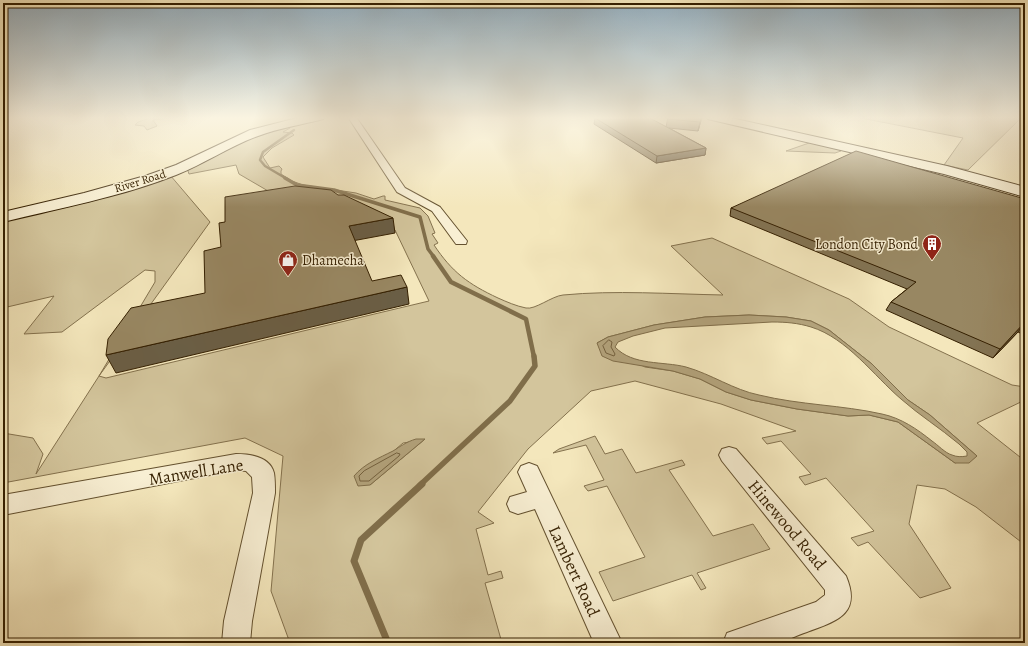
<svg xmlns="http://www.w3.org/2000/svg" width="1028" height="646" viewBox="0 0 1028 646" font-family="Alegreya,serif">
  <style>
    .green { fill: #d3c59c; stroke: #84724e; fill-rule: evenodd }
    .water { fill: #b3a37c; stroke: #806e4a; fill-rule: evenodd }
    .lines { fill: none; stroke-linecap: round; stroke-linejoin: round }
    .shore { stroke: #74613e; stroke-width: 1 }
    .stream-far4 { stroke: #806e4a; stroke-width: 2.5 }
    .stream-far3 { stroke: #806e4a; stroke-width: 3.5 }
    .stream-far2 { stroke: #806e4a; stroke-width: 4.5 }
    .stream-far1 { stroke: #806e4a; stroke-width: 5.5 }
    .stream { stroke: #806e4a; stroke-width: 7 }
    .street-casing { stroke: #64512f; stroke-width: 2 }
    .secondary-casing { stroke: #341f00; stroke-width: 2 }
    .street { fill: #f8efd3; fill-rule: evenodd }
    .secondary { fill: #f8efd3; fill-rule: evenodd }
    .wall { fill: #837454; stroke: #341f00 }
    .shaded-wall { fill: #6a5e45; stroke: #341f00 }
    .building { fill: #988762; stroke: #341f00 }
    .labels { text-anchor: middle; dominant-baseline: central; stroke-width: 3; stroke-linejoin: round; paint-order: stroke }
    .far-street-label { font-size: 12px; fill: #341f00; stroke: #f8efd3 }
    .poi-label { font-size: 14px; fill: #341f00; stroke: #f8efd3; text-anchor: end }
    .near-street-label { font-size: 17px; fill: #341f00; stroke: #f8efd3 }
  </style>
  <rect width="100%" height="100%" fill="#f4e7bc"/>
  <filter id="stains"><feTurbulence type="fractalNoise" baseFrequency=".005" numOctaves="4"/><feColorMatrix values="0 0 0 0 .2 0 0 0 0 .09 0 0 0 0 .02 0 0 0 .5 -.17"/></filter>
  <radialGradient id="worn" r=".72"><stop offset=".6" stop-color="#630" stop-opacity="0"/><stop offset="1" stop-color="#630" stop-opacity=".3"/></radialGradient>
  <!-- green -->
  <path class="green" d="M150 117H179L153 120 157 126 147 130 144 126 135 125 138 122 150 118Z
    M856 117H1022L968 170 944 165 963 138Z
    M289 125 290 128 283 132 292 133 294 135 272 148 263 157 270 168 279 166 282 169 281 171V174L292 181 303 185 356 193 374 199 383 196H385V200L420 208 428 216 435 233 432 234 438 243 434 245C452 272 468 284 498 298 507 302 516 306 526 308 535 310 552 296 563 295 615 290 670 294 723 295L671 246 712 238 849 299 889 327 1012 385 1025 387V400L977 423 1025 461V545L976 507 945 489 917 485 909 524 951 588 920 598 868 542 858 546 851 538 874 531 826 478 805 485 799 477 811 474 781 441 767 444 762 438 796 431 721 404 635 381 591 391 528 449 478 512 494 523 476 529 488 575 501 571 503 578 485 583 502 643H290L271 591 283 456 245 438 3 483V433L33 438 43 454 36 474 99 376 155 282V271L145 270 62 332 24 334 54 296 3 308V221L170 175 210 222 99 376 106 378 429 301 395 230 275 195 239 174 236 165 189 174 187 168 249 138ZM749 315 786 317 811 321 829 330 872 364 908 400 930 415 977 456 955 463 898 422 869 415 848 416 797 409 751 400 726 392 700 379 673 371 645 367 597 343 608 337 654 325 705 317ZM424 440 370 485 396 449 403 443Z
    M812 142 836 148 841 151 835 153 786 151Z
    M595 436 605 454 622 449 636 473 682 460 685 465 669 470 713 536 753 524 770 549 697 573 706 588 701 590 692 575 613 601 599 572 645 557 607 486 588 491 584 486 604 480 586 445 553 453 559 449Z"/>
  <!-- water -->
  <path class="water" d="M749 315 786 317 811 321 829 330 872 364 908 400 930 415 977 456 969 463H955L898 422 869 415 848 416 797 409 751 400 726 392 700 379 673 371 613 361 602 356 597 343 608 337 654 325 705 317ZM772 322C786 322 798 323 811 327 847 338 874 376 901 399 919 415 940 428 959 444L967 452V456C961 457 957 457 952 455 945 453 938 445 932 441 917 429 901 418 882 414 842 405 800 405 759 395 734 390 711 374 686 367 663 361 633 366 615 347L618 342 633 336 665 328Z
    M416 439H425L370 485 358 486 354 476C364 464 379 458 393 451 401 446 406 442 416 439Z"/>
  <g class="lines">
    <!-- shore -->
    <path class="shore" d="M609 340 612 342 611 347 615 354 614 356 606 353 603 346Z
      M397 453 400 454 399 456 369 481H360L359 476 364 471Z"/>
    <!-- stream-far4 -->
    <path class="stream-far4" d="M287 179 265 166 260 160 263 152 294 130"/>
    <!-- stream-far3 -->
    <path class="stream-far3" d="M285 178 297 185 334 190 420 217 428 249 434 257"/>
    <!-- stream-far2 -->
    <path class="stream-far2" d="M433 256 451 282 526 319 534 357"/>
    <!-- stream-far1 -->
    <path class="stream-far1" d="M420 485 510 401 535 366 534 356"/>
    <!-- stream -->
    <path class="stream" d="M388 643 354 561 361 540 422 484"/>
    <!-- street casing -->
    <g class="street-casing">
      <path id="street" d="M348 117H356L405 188 440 207 467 241 466 244H456L432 211 397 192Z
        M729 447 736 449 846 576C862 614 837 621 807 632 797 635 785 642 775 643 758 645 740 643 723 643L727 633 816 602 825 595V590L722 461 719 455 722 449Z
        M236 454C250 454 270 457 274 473 275 479 275 487 275 493L252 621 250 643H222L224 621 253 493 252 477 246 471 236 470 3 515V495Z
        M529 463 537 466 622 643H594L535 509 518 514 510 511 507 504 510 497 527 492 518 472 521 466Z"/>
    </g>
    <!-- secondary casing -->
    <g class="secondary-casing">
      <path id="secondary" d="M301 117H325L323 119C301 125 279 128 258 136 230 146 204 164 176 175 120 197 61 208 3 222V212L84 193 145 176 176 165 250 130Z
        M706 117H727L947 166 1025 187V197L944 174 712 120 708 119Z"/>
    </g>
    <!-- street -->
    <use href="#street" class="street"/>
    <!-- secondary -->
    <use href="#secondary" class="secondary"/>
  </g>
  <!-- wall -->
  <path class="wall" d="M668 117H702L698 131 669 128 706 148 705 155 656 163 594 124 595 118 666 127Z
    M1025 199V335L1018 332 993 358 886 310 891 302 907 289 730 216 731 208Z"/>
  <!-- shaded-wall -->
  <path class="shaded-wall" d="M701 117H702L701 120 698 131Z
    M706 148 705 155 656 163 657 156Z
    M393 218 395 233 352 241 349 226Z
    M407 287 409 304 116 373 106 355Z
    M1024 323 1018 332 993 358 1000 349Z"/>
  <!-- building -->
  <path class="building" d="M599 117H648L706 148 657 156 595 118Z
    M668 117H701L700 122 667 119Z
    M856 151 1025 199V323H1024L1000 349 891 302 916 282 731 208Z
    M295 186 331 190 338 195H344L393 218 349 226 372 281 401 275 407 287 106 355 108 339 131 308 205 293 204 251 221 247 219 223 225 222V197Z"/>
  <!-- sky -->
  <linearGradient id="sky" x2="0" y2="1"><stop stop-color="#93adbd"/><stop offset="0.57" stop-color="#faf4e1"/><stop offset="1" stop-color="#faf4e1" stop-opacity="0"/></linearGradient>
  <rect width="1028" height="207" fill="url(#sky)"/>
  <!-- icons -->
  <defs>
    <g id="building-pin" transform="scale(1)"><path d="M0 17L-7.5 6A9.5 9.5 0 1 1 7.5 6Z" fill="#8f2418" stroke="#f8efd3"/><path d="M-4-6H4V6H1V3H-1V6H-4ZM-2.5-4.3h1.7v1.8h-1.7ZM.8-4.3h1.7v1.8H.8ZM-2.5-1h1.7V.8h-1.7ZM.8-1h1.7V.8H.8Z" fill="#fff"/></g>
    <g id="shop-pin" transform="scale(1)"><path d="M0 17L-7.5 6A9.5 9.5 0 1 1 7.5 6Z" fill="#8f2418" stroke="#f8efd3"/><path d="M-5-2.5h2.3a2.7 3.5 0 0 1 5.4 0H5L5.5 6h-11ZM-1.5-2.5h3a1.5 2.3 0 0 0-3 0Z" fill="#fff"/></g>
  </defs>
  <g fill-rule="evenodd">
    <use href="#building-pin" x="932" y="244"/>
    <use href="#shop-pin" x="288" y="260"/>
  </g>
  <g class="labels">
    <!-- far-street labels -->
    <g class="far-street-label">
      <text transform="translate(140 181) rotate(-17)">River Road</text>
    </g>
    <!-- poi labels -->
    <g class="poi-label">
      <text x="918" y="244">London City Bond</text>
      <text x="302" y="260" text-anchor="start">Dhamecha</text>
    </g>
    <!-- near-street labels -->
    <g class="near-street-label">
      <text transform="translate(196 472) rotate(-9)">Manwell Lane</text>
      <text transform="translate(787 525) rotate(50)">Hinewood Road</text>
      <text transform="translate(574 571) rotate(65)">Lambert Road</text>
    </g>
  </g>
  <!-- margin -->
  <rect width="1028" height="646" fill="none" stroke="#f4e7bc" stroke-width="16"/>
  <rect x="4" y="4" width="1020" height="638" fill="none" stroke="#341f00" stroke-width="2"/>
  <rect x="8" y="8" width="1012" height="630" fill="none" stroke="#341f00"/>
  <rect width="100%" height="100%" filter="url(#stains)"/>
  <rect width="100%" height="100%" fill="url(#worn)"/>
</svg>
